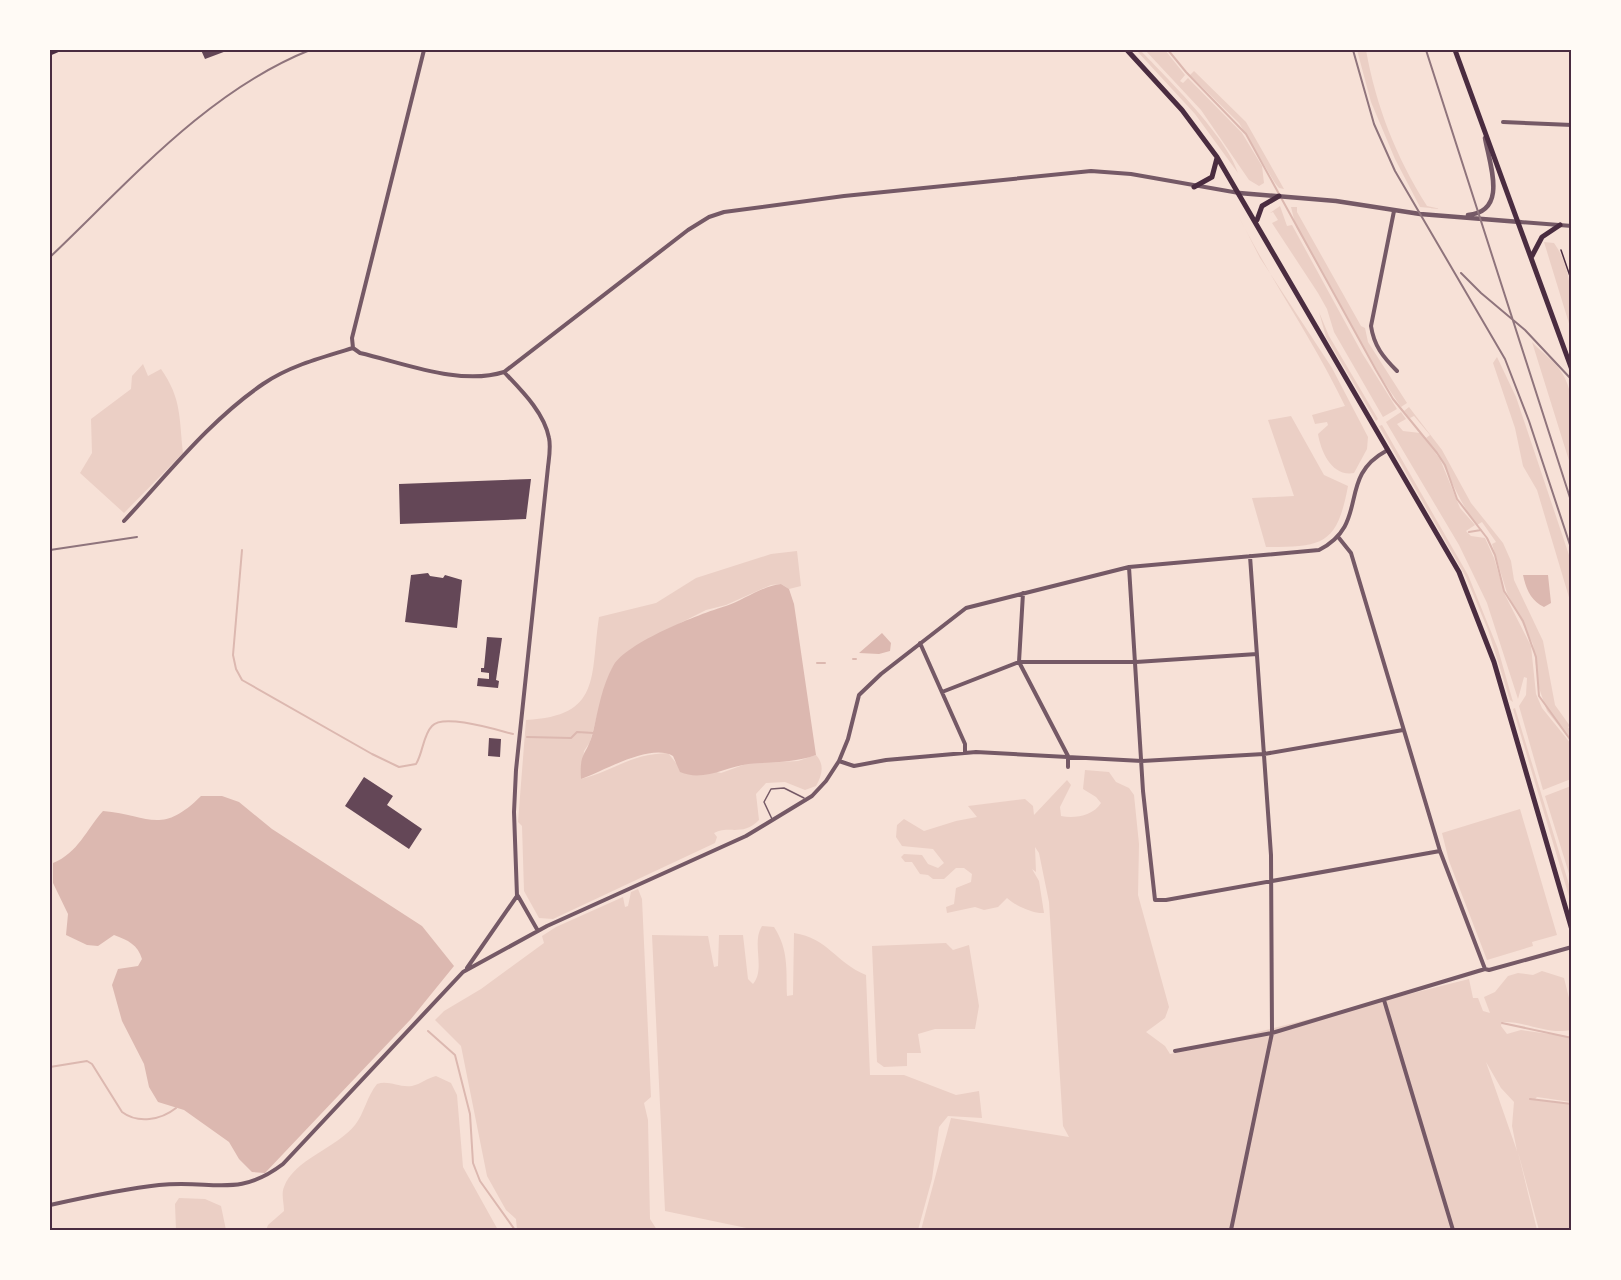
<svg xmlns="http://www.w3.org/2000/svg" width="1621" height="1280" viewBox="0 0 1621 1280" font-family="Rubik,sans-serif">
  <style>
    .green { fill: #ebcfc5; fill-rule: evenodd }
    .water { fill: #dcb8b0 }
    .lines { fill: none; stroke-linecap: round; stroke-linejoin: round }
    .stream { stroke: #dcb8b0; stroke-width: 2 }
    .building { fill: #644757 }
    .path { stroke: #4a2c40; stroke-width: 1.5 }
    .service { stroke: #755966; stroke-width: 1.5 }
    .minor { stroke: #755966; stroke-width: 4 }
    .tertiary { stroke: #755966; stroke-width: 4.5 }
    .secondary { stroke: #4a2c40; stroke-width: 5 }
    .rail { stroke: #8f747c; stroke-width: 2 }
    .neatline { fill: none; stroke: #4a2c40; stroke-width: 2 }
  </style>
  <rect width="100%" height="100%" fill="#f7e1d7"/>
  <!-- green -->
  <path class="green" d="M1136 50H1140C1167 78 1227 137 1238 173L1195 114Z
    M1145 50H1165L1185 75 1180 81 1183 83 1188 78 1242 133 1262 166 1264 183 1259 186 1249 180 1201 110Z
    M1357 50H1366C1376 106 1396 157 1427 206L1441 209 1420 207 1395 159 1371 102Z
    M1194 71 1246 122 1284 189 1279 188 1275 183 1239 123 1190 75Z
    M1280 206 1287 226 1292 225 1362 353 1397 409 1383 417 1334 332 1327 309 1318 293 1272 223 1278 220 1273 212 1270 213Z
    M1291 207H1297V212L1361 326 1365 328 1368 342 1407 403 1401 407 1382 379 1296 227Z
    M1237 213 1260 258 1332 368 1368 437 1367 449 1354 473C1332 477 1321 452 1318 434L1328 425 1327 422 1315 424 1312 415 1345 406C1313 339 1270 279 1237 213Z
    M1544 242 1554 243C1572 268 1572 300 1571 330Z
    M1319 312 1329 336 1378 419 1376 421 1326 337Z
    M1532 342C1541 352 1554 360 1562 373 1578 398 1572 438 1571 467Z
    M1497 357 1516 397 1571 561V604L1537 490 1523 466 1515 428 1493 363Z
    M143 364 148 376 161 369C182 399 179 418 183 453L124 513 80 473 92 453 91 419 131 389 132 376Z
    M1409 407 1442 450 1471 503 1503 543 1511 561 1514 580 1543 641 1555 705 1570 726 1568 727 1571 731V741L1547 711 1539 688 1533 644 1507 593 1492 544 1496 542 1482 522 1477 525C1455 498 1448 465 1426 438L1430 435 1414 416 1410 418 1404 411Z
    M1401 412 1406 419 1397 424 1403 431 1420 433 1440 459 1460 508 1475 525 1466 531 1471 536 1485 538 1494 558 1505 595 1531 646 1536 694 1542 708 1571 744V779L1543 790 1519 706 1526 695 1527 678 1524 677 1518 699 1487 603 1459 545 1386 422Z
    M1291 416 1324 475 1348 486C1337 545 1323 547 1266 547L1252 498 1294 496 1268 420Z
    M1382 425 1468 575 1498 649 1513 702 1510 700 1488 630 1466 577 1379 426Z
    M797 551 801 586 789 589 781 584 771 585 726 605 706 610 649 639 614 664 605 686 590 742 584 751 581 779C614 771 629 754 668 753L676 763 721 773 746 764 798 761 816 755C825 765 822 775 816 786L805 790 785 782 766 783 756 794 759 820C743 837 729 825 714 833L717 837 715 843 553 919 539 918 524 891 522 826 518 822 526 720C602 716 590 677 599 617L656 603 696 578 771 554Z
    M1515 708 1571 891V903L1513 709Z
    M1085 770 1109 772 1116 782 1129 788 1134 795 1139 844 1138 895 1169 1007 1165 1018 1146 1032 1165 1046 1170 1054 1469 979 1473 998H1478L1483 1011 1490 1013 1484 997 1495 992 1508 976 1518 973 1533 975 1542 971 1564 978 1571 1006V1030C1547 1035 1526 1021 1502 1022L1501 1026 1507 1034 1521 1030 1571 1037V1102L1537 1097 1534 1100 1571 1104V1230H1539L1518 1152 1537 1230H921L951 1118 1069 1137 1063 1126 1049 902 1039 853 1035 847 1036 872 1032 869 1039 881 1044 913C1034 914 1014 905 1007 898L998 907 984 910 975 907 947 913 946 907 954 904 956 888 971 882 972 874 964 868H956L944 879H933L928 875 920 874 912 862H905L901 857 904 854 922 855 928 864 938 868 944 863 933 849 902 846 896 837 897 825 904 819 924 831 956 821 977 817 968 806 1025 799 1033 806 1034 815 1067 780 1071 785 1060 807 1061 816C1074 819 1093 816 1101 803L1096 797 1083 789ZM1486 1062 1501 1088 1514 1102 1512 1126 1517 1151Z
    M1571 786V880L1545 796Z
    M1520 809 1557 935 1532 942 1533 946 1487 960 1449 861 1442 833Z
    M638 889 642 899 651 1097 644 1103 648 1120 650 1219 657 1230H517L516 1219 506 1210 487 1176 461 1046 435 1020 444 1011 481 989 544 943 542 936 556 927 623 897 625 907 628 906 631 892Z
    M762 926 774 927C789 950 786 970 787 996L793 995 794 933C828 938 836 963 866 975L870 1075H904L956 1095 979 1091 982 1118 948 1116 939 1127 932 1179 918 1230H756L665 1211 652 935 708 936 714 967 718 966 719 935H743L748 979 753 984C766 969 751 943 762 926Z
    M946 943 953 950 969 945 979 1006 975 1029H935L918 1034 921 1053H907V1066L884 1067 877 1062 872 946Z
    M436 1076 451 1083 457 1095 463 1167 498 1230H266L268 1225 284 1211C284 1203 281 1194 284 1187 293 1160 338 1147 355 1125 364 1114 367 1096 377 1084 389 1080 399 1088 412 1086 421 1084 427 1078 436 1076Z
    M179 1198 205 1199 221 1206 226 1230H176L175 1204Z"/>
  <!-- water -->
  <path class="water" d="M1523 575H1548L1551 603 1544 607C1531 601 1526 589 1523 575Z
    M781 584 789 589 794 604 816 755C794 763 771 762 748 764 726 767 703 782 680 772L673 756C650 743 604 771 581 779 579 751 587 756 593 732 598 710 602 686 613 666 627 642 699 614 726 606 744 600 762 586 781 584Z
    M882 633 891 643 890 651 879 654 859 653Z
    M201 796H222L239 802 272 829 422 926 454 966 411 1019 265 1173 252 1172 239 1159 229 1142 184 1110 158 1102 149 1087 144 1064 122 1021 112 985 118 969 138 966 142 959C138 945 128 940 114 935L98 946 87 945 66 935 68 914 53 883V863C78 853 86 830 103 811 149 815 161 836 201 796Z"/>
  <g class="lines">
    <!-- stream -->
    <path class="stream" d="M1168 50 1186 72 1246 134 1376 370 1393 399 1437 453 1445 465 1457 499 1487 538 1495 555 1504 591 1523 621 1536 657 1539 696 1572 742
      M1469 532 1481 530
      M242 550 233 655 236 669 242 680 372 754 399 767 416 764C423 753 423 735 432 726 443 713 497 730 513 734
      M853 659H856
      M817 663H825
      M527 737 571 738 577 732 594 733
      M1502 1023 1572 1038
      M428 1031 455 1055 470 1114 473 1163 480 1181 515 1230
      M50 1067 87 1061 92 1064 122 1112C138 1124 161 1120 176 1108
      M1530 1099 1572 1104"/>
  </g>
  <!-- building -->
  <path class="building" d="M201 50H229L205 59Z
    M531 479 526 519 400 524 399 484Z
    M428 573 430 576 443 578 445 575 462 580 457 628 405 622 411 575Z
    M487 637 502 638 496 680 499 681 498 688 477 686 478 678 489 679V673L481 672V668H484Z
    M489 738 501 739 500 757 488 756Z
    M364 777 393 796 387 805 422 829 409 849 345 806Z"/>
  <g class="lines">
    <!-- path -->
    <path class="path" d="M1561 250 1572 282"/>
    <!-- service -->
    <path class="service" d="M772 819 764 802 771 789 784 788 804 798"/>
    <!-- minor -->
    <path class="minor" d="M424 50 352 338 353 348 360 353C404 363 460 386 504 372L688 230 709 217 724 212 844 196 1091 171 1131 174 1239 193
      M1503 122 1572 125
      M1394 211 1371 326C1374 346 1383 357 1397 371
      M1520 222 1572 226
      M124 521C168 474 210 420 263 384 289 366 323 357 353 348
      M1339 538 1351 553 1440 851 1485 969
      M1129 567 1143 791 1155 900H1166L1440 851
      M1023 593 1019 662 1068 756V767
      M920 643 965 744V752
      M942 692 1019 662H1136L1257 654
      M839 761 854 766 886 760 976 752 1142 761 1264 754 1403 730
      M518 896 538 931
      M467 968 517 896 514 812 516 770 548 467C549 458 551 447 549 438 544 412 521 390 504 372
      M1384 1000 1453 1230
      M1175 1051 1272 1033 1485 969 1489 970 1572 947
      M50 1205C86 1197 122 1189 159 1185 212 1179 237 1199 283 1164L463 972 547 926 746 836 812 796 826 781 839 761 848 739 859 695 881 674 966 608 1129 567 1319 550C1371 523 1336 478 1386 451
      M1231 1230 1272 1033 1271 855 1250 556"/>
    <!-- tertiary -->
    <path class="tertiary" d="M1239 193 1336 201 1420 214 1520 222
      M1468 215C1508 211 1490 166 1485 138"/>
    <!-- secondary -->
    <path class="secondary" d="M1127 50 1182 110 1217 157 1459 572 1494 662 1572 930
      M1455 50 1572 370
      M50 53 57 50
      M1194 187 1212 177 1217 158
      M1257 220 1262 206 1279 196
      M1532 256 1542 237 1560 225"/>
    <!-- rail -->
    <path class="rail" d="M1353 50 1374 124 1395 171 1505 359 1529 421 1572 551
      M1426 50 1572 504
      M50 257C128 183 207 91 310 50
      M1461 273 1481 293 1525 330 1572 380
      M50 550 137 537"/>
  </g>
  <!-- border -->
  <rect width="1621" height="1280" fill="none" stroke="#fffaf5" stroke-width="102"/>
  <rect x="51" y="51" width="1519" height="1178" class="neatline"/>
</svg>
